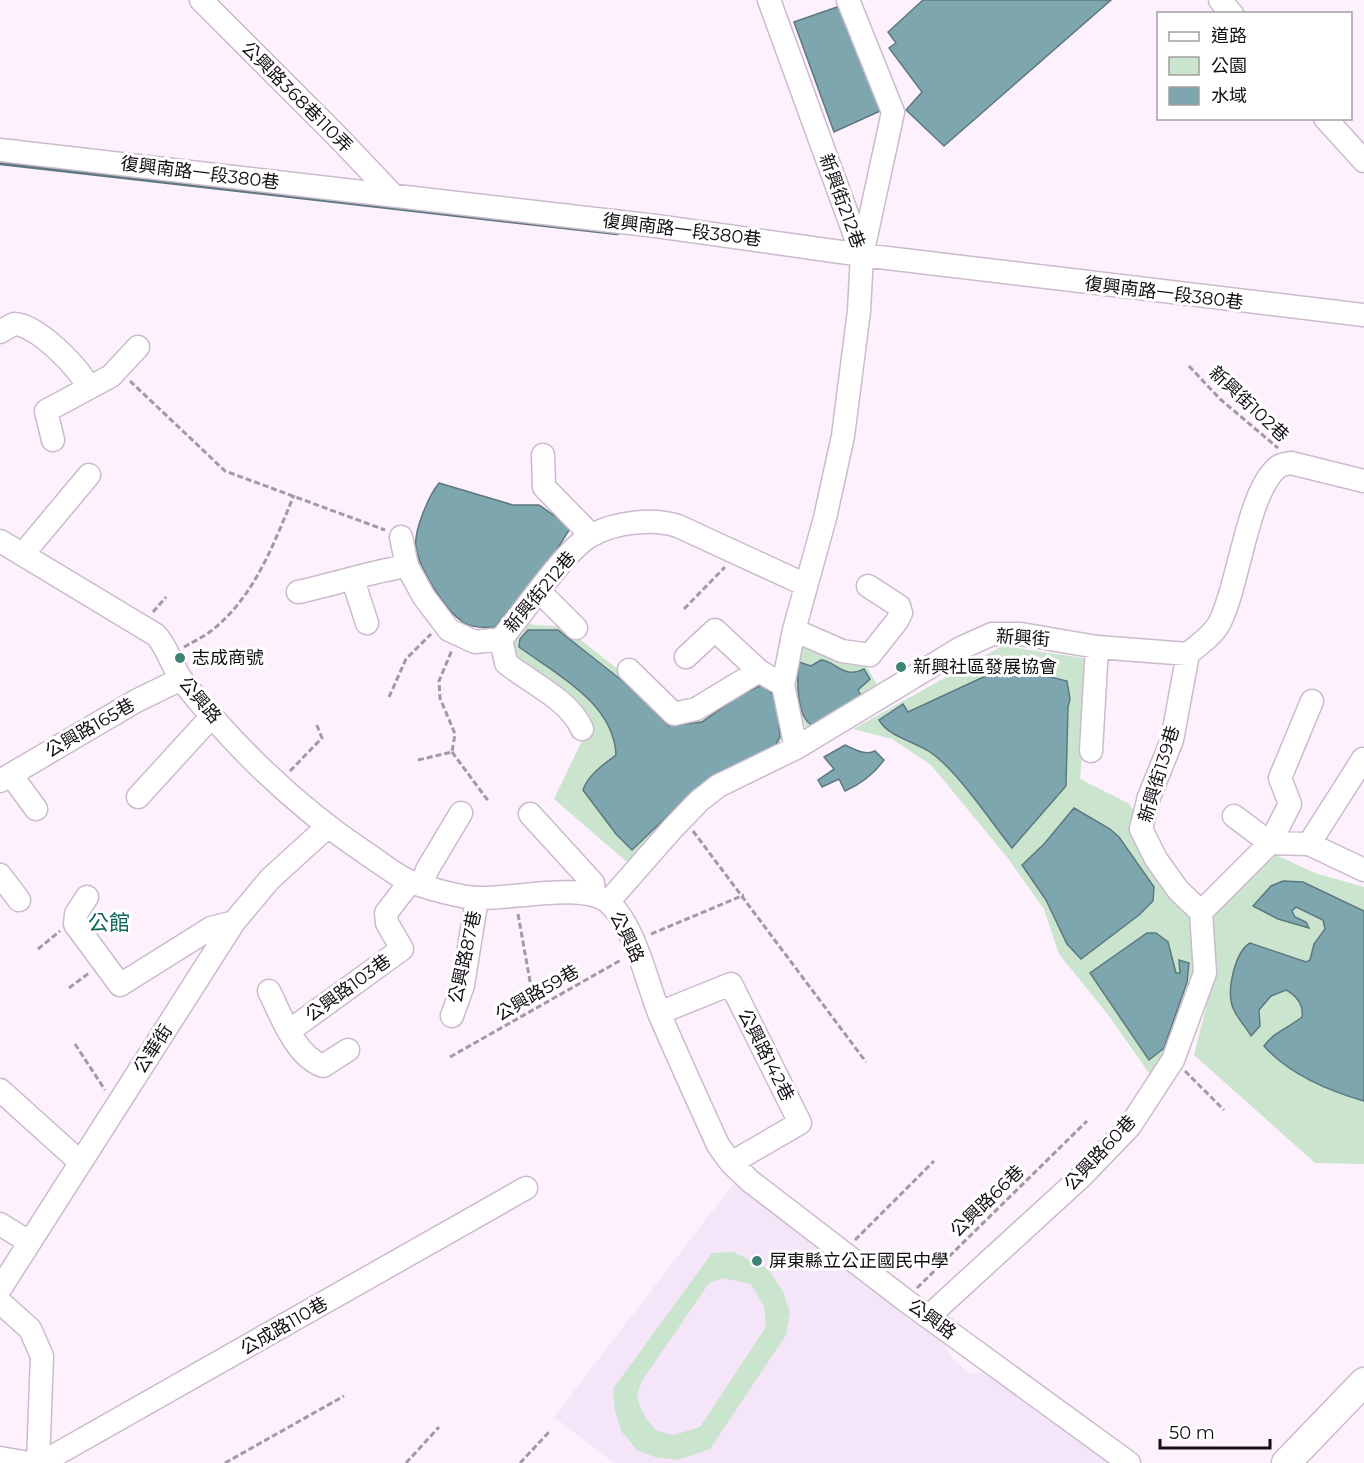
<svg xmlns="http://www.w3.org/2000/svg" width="1364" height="1463" viewBox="0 0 1364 1463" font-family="Montserrat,'Noto Sans TC',sans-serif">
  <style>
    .education { fill: #f5e5f8 }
    .green { fill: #cae4ce; fill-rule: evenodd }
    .water { fill: #7da6ae; stroke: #5e7880; stroke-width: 1.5 }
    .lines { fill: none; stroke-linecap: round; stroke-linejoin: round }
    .stream { stroke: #5e7880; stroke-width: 4.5 }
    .minor-casing { stroke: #ccbacd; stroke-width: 25 }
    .major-casing { stroke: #ccbacd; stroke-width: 31 }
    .path { stroke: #a299a3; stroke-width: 3; stroke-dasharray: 6 3; stroke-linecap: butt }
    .minor { stroke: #fff; stroke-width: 22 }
    .major { stroke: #fff; stroke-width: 28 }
    .poi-dot { fill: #3e8175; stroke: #fff; stroke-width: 2 }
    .labels { text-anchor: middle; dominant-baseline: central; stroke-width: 6; stroke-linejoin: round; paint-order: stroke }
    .street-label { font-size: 18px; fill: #140e15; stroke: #fff }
    .poi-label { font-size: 18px; fill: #140e15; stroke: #fff; text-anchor: start }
    .quarter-label { font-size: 21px; fill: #0b6659; stroke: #fff }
  </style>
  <rect width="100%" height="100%" fill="#fdf1fd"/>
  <!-- education -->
  <path class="education" d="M734 1183 942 1338 950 1356 968 1373H983L1118 1463H614L554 1417Z"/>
  <!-- green -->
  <path class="green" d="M524 624 564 627 619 670 670 722 762 678 777 691 785 734 777 747 699 788 627 862 554 799 590 724 506 647Z
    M806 624 862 646V658L880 690 820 726 806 727C788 693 796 659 806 624Z
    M1002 646 1090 659 1080 779 1128 803 1158 842 1195 910 1193 974 1175 1049 1151 1076 1109 1016 1059 954 1044 909 1007 857 931 765 892 739 853 729Z
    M1276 855 1315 873 1364 887V1164L1315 1163 1194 1055 1213 980 1214 916Z
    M733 1252 768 1269 783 1292 790 1312 786 1335 710 1449 678 1460 655 1457 637 1450 622 1432 615 1411 613 1389 712 1253ZM723 1278 751 1284 764 1306 766 1327 700 1427 674 1435 657 1431 647 1420 640 1407 637 1395 642 1381 709 1283Z"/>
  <!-- water -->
  <path class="water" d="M923 0H1111L944 146 906 110 922 92 889 48 896 43 888 32Z
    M840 6 880 111 834 132 794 22Z
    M439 483 513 505H539L571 527 551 559 495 627C484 628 472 628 463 622 445 610 420 570 416 548 413 532 429 495 439 483Z
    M528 630H558L625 683 669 726 702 722 740 695 762 685 776 697 780 737 775 746 700 785 632 850 616 834 583 790C588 775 604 764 616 755 614 703 556 674 519 647L520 639Z
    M821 660C834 660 844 680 864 669L870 679 858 690 861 696 812 725C796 717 797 678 799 662L811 666Z
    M1007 666 1067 681 1070 699 1068 707 1066 786 1012 848C991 822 957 770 930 752 913 741 889 737 879 720L903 704 908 712Z
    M845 745C854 749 865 756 875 751L884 760C874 774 861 784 845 791L839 779 822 787 818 780 834 769 824 757Z
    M1074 808 1110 829 1119 837 1154 887 1153 901 1139 915 1081 959 1067 944 1046 900 1022 865 1044 844Z
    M1283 881 1303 882 1364 911V1101C1329 1091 1289 1074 1264 1046 1275 1031 1287 1029 1302 1017 1304 1005 1296 995 1286 990L1271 996 1259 1010 1260 1026 1251 1036C1246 1027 1237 1018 1233 1008 1226 991 1235 952 1250 943L1306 962 1310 960 1314 944 1325 929 1323 920 1296 907 1292 911 1295 917 1306 922 1309 928 1278 919 1253 906 1271 886Z
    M1147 933H1156L1168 942 1176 973H1180L1179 960 1189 963 1187 982 1164 1048 1149 1060 1090 973Z"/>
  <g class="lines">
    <!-- stream -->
    <path class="stream" d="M0 163 617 233"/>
    <!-- minor casing -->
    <g class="minor-casing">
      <path id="minor" d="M201 0 337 136 392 194
        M769 0 862 255 859 311 843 436 825 518 794 630 783 685 796 748
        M848 0 893 112 862 255
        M1220 0 1232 14
        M1325 118 1364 161
        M0 150 656 226 862 255 1364 315
        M0 332 14 324C36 324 79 367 88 387
        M53 440 46 411 111 376 138 347
        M543 455 544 487 591 535
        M401 537 407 566 424 597 449 630 475 642 501 639C523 614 566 548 592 535 616 522 653 518 678 526L806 585
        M0 541 156 635C168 648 172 667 183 682 235 747 298 808 367 854 381 863 395 875 409 881 425 888 463 898 480 898 514 899 583 882 608 902 634 924 647 982 659 1013 678 1057 698 1101 718 1145L731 1163 750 1181 905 1300 1129 1463
        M23 554 89 475
        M353 580 367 623
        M298 592C335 584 370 572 407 566
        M540 592 576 628
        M794 630 842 651 870 655 897 621 901 613 899 606 868 586
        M501 639 506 663C530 683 569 699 582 729
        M1188 654 1172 740 1149 797 1141 829 1156 859 1178 890 1201 912
        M686 657 715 630 759 671
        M629 670 674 714 696 709 759 671 783 685
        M1091 751 1097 647
        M11 775 36 809
        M0 781 136 701 181 679
        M138 797 212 716
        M530 814 593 883 594 894
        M1234 816 1270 843 1309 844 1364 870
        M1309 844 1363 759
        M0 875 19 900
        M422 885 427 870 461 813
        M87 897 76 914 75 924 120 985 211 928 234 922
        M608 902 673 828 699 801 718 786 796 748 961 648 992 634H1021L1097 647 1188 654C1199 644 1213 636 1220 622 1239 584 1248 490 1278 467 1281 464 1286 464 1291 463L1364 481
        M1201 912 1270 843 1290 804 1280 778 1312 701
        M269 991C281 1015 295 1056 323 1066L348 1050
        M659 1013 731 984 800 1123 731 1163
        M452 1016 463 985 477 898
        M289 1031 402 949 387 923 386 913 410 882
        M0 1090 80 1162
        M0 1224 29 1242
        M0 1289 234 922 270 879 327 827
        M0 1302 30 1329 42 1356 38 1463
        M929 1316 1082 1176 1130 1126 1173 1060 1205 973 1201 912
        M0 1458 29 1463
        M41 1463 526 1188"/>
    </g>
    <!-- major casing -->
    <g class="major-casing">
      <path id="major" d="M1286 1463 1364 1382"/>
    </g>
    <!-- path -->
    <path class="path" d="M1189 366 1220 399 1278 448
      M130 381 225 471 385 530
      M684 609 725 567
      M153 612 166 597
      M184 647C195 641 207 635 216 627 256 593 275 541 294 495
      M389 697 406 659 431 634
      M452 752 489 802
      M418 760 452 752 455 734 440 698 439 681 452 650
      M290 771 322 738 316 723
      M693 831 866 1062
      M518 914 533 998
      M651 934 744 895
      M38 949 60 931
      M69 988 89 973
      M75 1044 105 1090
      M450 1057 621 960
      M1185 1071 1224 1110
      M855 1240 934 1161
      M917 1288 1087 1121
      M225 1463 344 1396
      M406 1463 439 1427
      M520 1463 549 1432"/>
    <!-- minor -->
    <use href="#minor" class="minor"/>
    <!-- major -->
    <use href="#major" class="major"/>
  </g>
  <!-- markers -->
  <g class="poi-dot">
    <circle cx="180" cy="658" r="6"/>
    <circle cx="901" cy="667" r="6"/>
    <circle cx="757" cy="1261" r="6"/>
  </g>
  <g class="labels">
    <!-- street labels -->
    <g class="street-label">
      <text transform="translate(297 97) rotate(45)">公興路368巷110弄</text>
      <text transform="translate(200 173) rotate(7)">復興南路一段380巷</text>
      <text transform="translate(842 201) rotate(70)">新興街212巷</text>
      <text transform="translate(682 230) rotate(7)">復興南路一段380巷</text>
      <text transform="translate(1164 293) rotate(7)">復興南路一段380巷</text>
      <text transform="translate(1249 404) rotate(43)">新興街102巷</text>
      <text transform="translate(540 592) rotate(-50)">新興街212巷</text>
      <text transform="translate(1023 638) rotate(4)">新興街</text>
      <text transform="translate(200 700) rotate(50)">公興路</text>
      <text transform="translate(90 728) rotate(-30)">公興路165巷</text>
      <text transform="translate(1159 774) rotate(-73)">新興街139巷</text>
      <text transform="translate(627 937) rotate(64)">公興路</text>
      <text transform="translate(465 957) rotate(-78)">公興路87巷</text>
      <text transform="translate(348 988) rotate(-36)">公興路103巷</text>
      <text transform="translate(537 993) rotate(-30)">公興路59巷</text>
      <text transform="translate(153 1049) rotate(-57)">公華街</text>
      <text transform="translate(766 1055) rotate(63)">公興路142巷</text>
      <text transform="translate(1100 1153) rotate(-47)">公興路60巷</text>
      <text transform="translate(987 1201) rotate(-44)">公興路66巷</text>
      <text transform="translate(932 1319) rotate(36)">公興路</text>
      <text transform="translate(284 1326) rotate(-30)">公成路110巷</text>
    </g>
    <!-- poi labels -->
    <g class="poi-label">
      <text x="192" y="658">志成商號</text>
      <text x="913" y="667">新興社區發展協會</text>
      <text x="769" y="1261">屏東縣立公正國民中學</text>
    </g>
    <!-- quarter labels -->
    <g class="quarter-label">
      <text x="109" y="922">公館</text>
    </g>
  </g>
  <!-- legend -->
  <rect x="1157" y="12" width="195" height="108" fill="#ffffff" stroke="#a19fa1" stroke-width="1.5"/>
  <rect x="1169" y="32" width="30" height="9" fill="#ffffff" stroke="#a19fa1" stroke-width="1.5"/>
  <text x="1211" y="42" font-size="18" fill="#140e15">道路</text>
  <rect x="1169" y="57" width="30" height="18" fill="#cae4ce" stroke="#a19fa1" stroke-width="1.5"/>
  <text x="1211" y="72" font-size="18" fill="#140e15">公園</text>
  <rect x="1169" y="87" width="30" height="18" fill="#7da6ae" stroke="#a19fa1" stroke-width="1.5"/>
  <text x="1211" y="102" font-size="18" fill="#140e15">水域</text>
  <!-- scale -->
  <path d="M1160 1439v9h110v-9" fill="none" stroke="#140e15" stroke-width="3"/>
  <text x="1169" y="1439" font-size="18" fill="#140e15" stroke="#ffffff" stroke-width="4.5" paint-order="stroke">50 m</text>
</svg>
